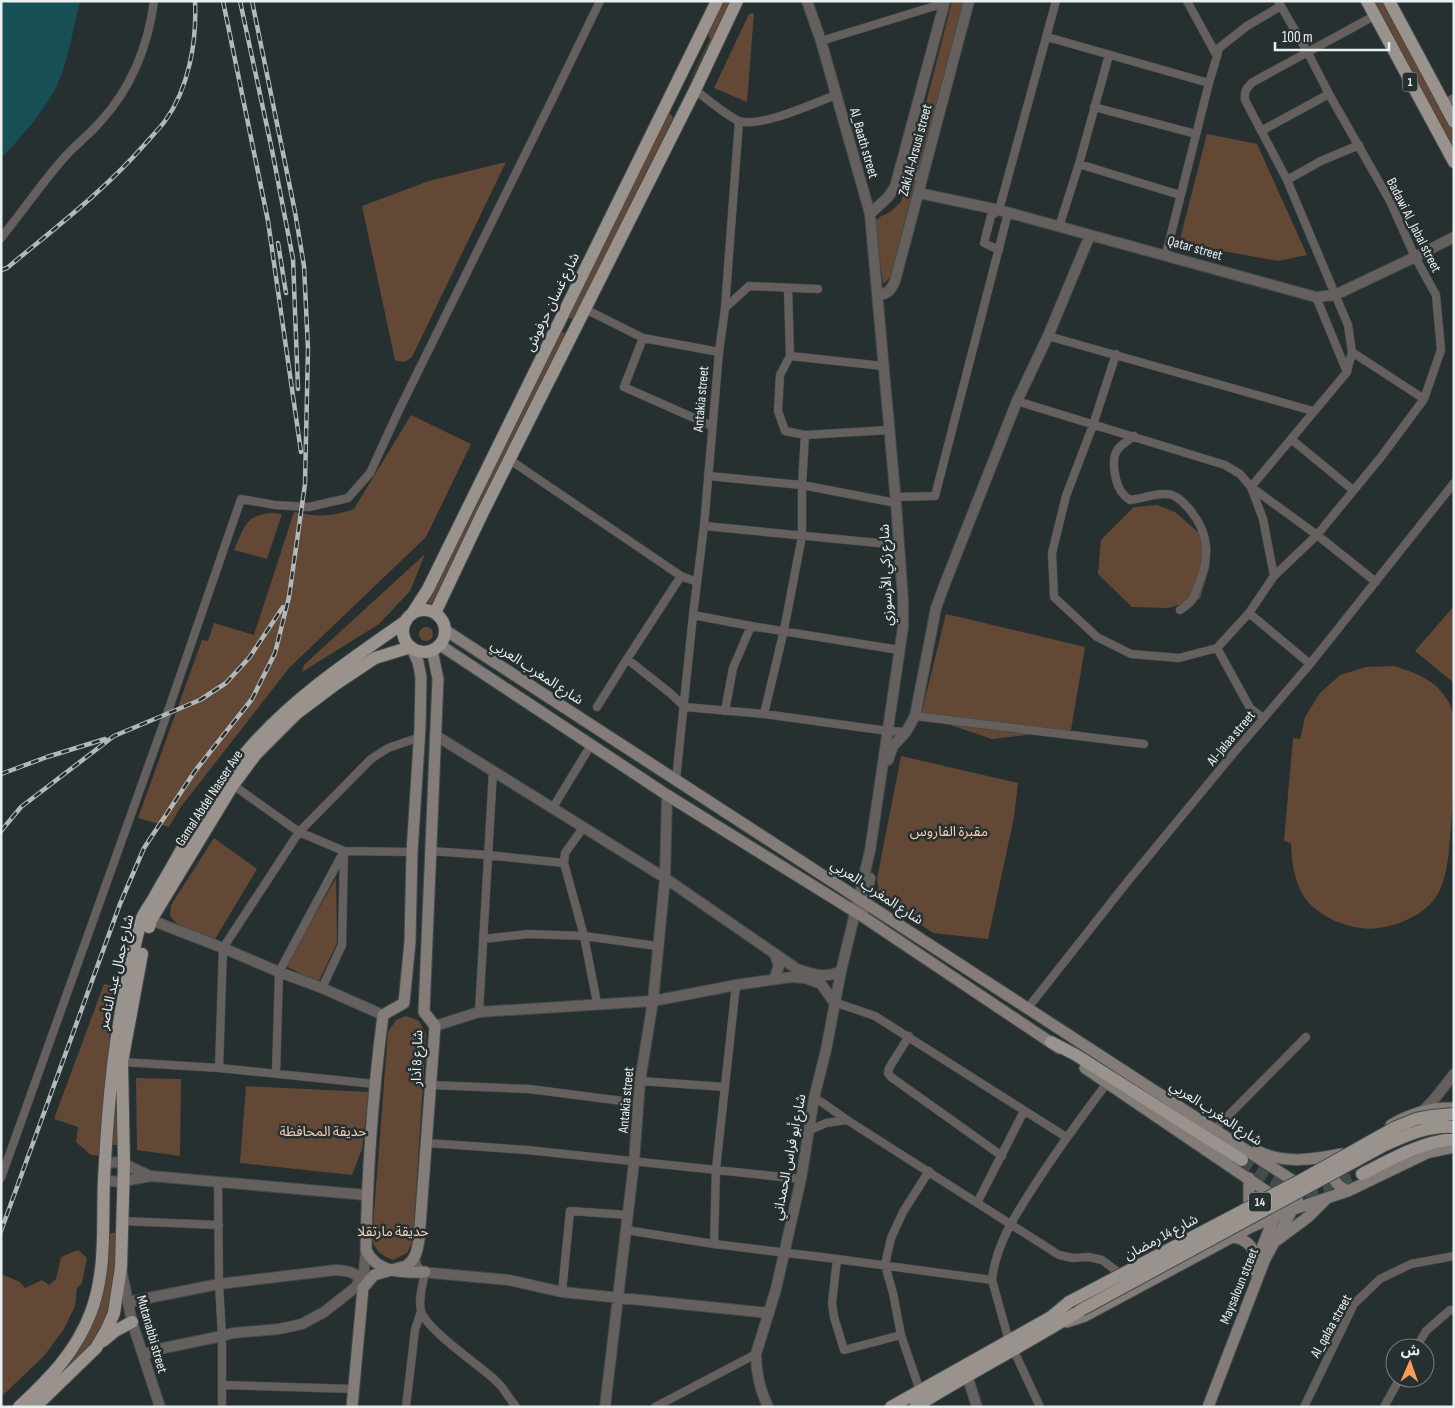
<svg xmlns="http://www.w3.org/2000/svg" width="1455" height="1408" viewBox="0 0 1455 1408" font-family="'Sofia Sans Condensed','Noto Sans Arabic',sans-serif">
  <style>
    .green { fill: #644836 }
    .water { fill: #165055 }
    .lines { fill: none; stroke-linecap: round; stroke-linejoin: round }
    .primary-tunnel { stroke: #434d4e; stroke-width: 12; stroke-dasharray: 12 6; stroke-linecap: butt }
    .minor-casing { stroke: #414b4c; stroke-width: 9 }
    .tertiary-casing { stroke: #414b4c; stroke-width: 12 }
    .secondary-casing { stroke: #414b4c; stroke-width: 13 }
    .primary-casing { stroke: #414b4c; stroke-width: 14 }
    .minor { stroke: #65605e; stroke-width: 8 }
    .tertiary { stroke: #65605e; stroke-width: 10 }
    .secondary { stroke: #837c79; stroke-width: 11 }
    .primary { stroke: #9a928d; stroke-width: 12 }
    .rail-casing { stroke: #b1b9ba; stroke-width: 4.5 }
    .rail { stroke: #263031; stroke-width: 2.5; stroke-dasharray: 8; stroke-linecap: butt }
    .primary-bridge-casing { stroke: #414b4c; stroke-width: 14; stroke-linecap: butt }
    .primary-bridge { stroke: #9a928d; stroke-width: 12 }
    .labels { text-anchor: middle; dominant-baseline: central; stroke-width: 5; stroke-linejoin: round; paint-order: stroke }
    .shield { fill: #263031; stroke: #aeb6b7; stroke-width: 1 }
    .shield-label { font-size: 12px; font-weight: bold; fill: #e9f0f1 }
    .street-label { font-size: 14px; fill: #e9f0f1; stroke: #263031 }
    .park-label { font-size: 14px; fill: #f9cdb2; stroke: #263031 }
  </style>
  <rect width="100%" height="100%" fill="#263031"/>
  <!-- green -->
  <path class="green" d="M724 1H731L684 93 710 39 708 34Z
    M952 1H966L891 277 883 284 875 221 880 217 890 212 901 202Z
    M1373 1H1383L1454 132V149Z
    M754 13 747 102 714 88 749 14Z
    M671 114 673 118 573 319 567 318 667 115Z
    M1207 134 1257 144 1307 255 1278 261 1179 243Z
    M506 162 412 357C406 362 402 363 395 360L362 206 429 181Z
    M561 331 565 333V335L433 602 430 604 427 602Z
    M411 415 471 444 426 537 289 668 180 808 169 827 138 818 202 640 208 641 214 623 254 635 294 512C320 517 329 517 354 509Z
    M1157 505 1175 512 1199 533 1210 565 1200 599 1168 608 1132 607 1098 574 1101 540 1134 507Z
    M272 513 282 514 267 559 234 550C244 528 245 515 272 513Z
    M425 554 410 591 379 624 302 672 304 665Z
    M1454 606V683L1415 651Z
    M946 614 1085 647 1071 730 992 739 921 715Z
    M419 634a7 7 0 1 1 14 0a7 7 0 1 1-14 0Z
    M1394 666C1423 675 1444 684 1454 715 1454 752 1454 788 1451 825 1449 848 1449 870 1439 892 1426 917 1386 932 1360 928 1342 925 1325 918 1312 906 1295 890 1292 865 1291 843L1284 841 1293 738 1300 739 1305 717 1320 693 1340 675 1366 667Z
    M901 756 1018 783 1014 817 988 939 933 933 879 896 877 879Z
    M214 838 257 869 215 939 180 927 170 916 171 905Z
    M336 878 337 943 318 983 286 966Z
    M104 984 113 986 101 1156 91 1155 76 1142 78 1127 54 1119Z
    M406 1016 419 1021 426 1034 413 1241 407 1253 393 1260C381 1255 376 1252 372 1239L388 1032 396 1020Z
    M116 1069 118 1145H111Z
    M136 1078 181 1079 180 1156 137 1150Z
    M246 1086 369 1092 362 1149 352 1175 240 1163Z
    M108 1233H117L116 1262 109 1316 99 1335 82 1357 52 1384 81 1345Z
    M78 1250 87 1258 82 1283 77 1288 75 1306 64 1329 44 1356 1 1397V1274L20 1282 25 1288 42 1280 49 1285 56 1279 61 1257Z"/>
  <!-- water -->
  <path class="water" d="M1 1H80C74 25 70 50 62 73 53 101 22 137 1 158Z"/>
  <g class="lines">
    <!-- primary-tunnel -->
    <path class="primary-tunnel" d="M1242 1160C1265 1175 1288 1196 1317 1191 1332 1188 1347 1180 1362 1174"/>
    <!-- minor casing -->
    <g class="minor-casing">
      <path id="minor" d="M1047 37 1209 83
        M821 41 945 3
        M1217 56 1219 48 1247 26 1281 6
        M695 90C706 98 728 117 739 121 761 128 814 103 836 95
        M1444 103 1454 98
        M1094 107 1196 134
        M1261 131 1329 94
        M1079 164 1180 195
        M1287 180 1321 161 1359 145
        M1059 227 1079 164 1109 55
        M1 238C22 212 41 184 63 159 74 146 89 135 101 121 131 88 148 46 154 1
        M999 250 984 243 991 216 999 210 1056 1
        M1166 254 1209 83 1217 56 1187 1
        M1316 297 1347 372
        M725 308 749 286 818 289
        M585 309 643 338 719 352
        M1048 336 1313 411
        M643 338 624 387 712 426
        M1352 352 1424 399
        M1116 354 1093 425 1066 496 1052 553 1054 597 1097 637 1131 654 1179 658 1217 648 1249 613 1274 576 1263 519 1251 487 1347 372 1352 352 1348 325 1287 180 1245 100C1244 92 1246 88 1253 82L1374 16
        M790 356 883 366
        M1017 401 1225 465 1240 474 1251 487 1317 535 1376 582
        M805 435 889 430
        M1134 436C1129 440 1122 444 1118 449 1110 459 1115 486 1124 495 1125 497 1128 498 1130 500 1144 499 1159 491 1172 495 1180 498 1185 504 1190 510 1210 534 1210 558 1198 586 1196 590 1195 596 1192 600 1189 604 1184 607 1180 610
        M1291 439 1353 490
        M510 460 681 576 697 582
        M708 476 802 485 896 503
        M895 497 935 496 1008 213
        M704 526 899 545
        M1274 576 1317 535 1381 457 1424 399 1441 350 1436 295 1415 257 1390 201 1329 94 1308 53 1278 1
        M1249 613 1310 664
        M693 615 751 626 899 650
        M1217 648 1250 708 1263 718
        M627 659 681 576
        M597 707 627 659 670 693 685 707 764 714 888 731 906 732
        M725 711 733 668 751 626
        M764 714 784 630 802 536V485L805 435 785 431 778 411 780 375 790 356 788 289
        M915 716 1144 744
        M676 780 693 615 704 526 719 352 725 308 739 121
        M233 785 299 832 344 851 412 852
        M552 809 591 745
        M583 828 565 853 564 863 584 936 597 1003
        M430 851 487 855 564 863
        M483 939 528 934 584 936 657 946
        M322 988 342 945 344 852
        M834 1002 875 1016 1066 1137
        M1027 1009 1128 881 1232 755 1310 664 1454 483
        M479 1012 493 771
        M909 1036 889 1068 888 1073 891 1077 1002 1156
        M122 1062 219 1068 375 1084
        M219 1068 223 948 299 832 371 759 388 748 420 737
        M276 1074 279 972 344 851
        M640 1081 725 1087
        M431 1085 529 1089 638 1103
        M814 1098 823 1103 847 1120 1059 1255 1073 1258 1089 1257 1102 1260 1118 1272
        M1214 1130 1306 1037
        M808 1131 826 1123 847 1120
        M427 1143 527 1150 801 1179
        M1 1178 167 714 241 499 275 505 309 507 348 498 370 473 399 410 551 102 600 1
        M218 1182 219 1284 222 1336V1407
        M977 1203 1024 1111
        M122 1221 219 1225
        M626 1230 714 1244 837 1259 992 1280C996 1242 1018 1211 1038 1180 1060 1146 1083 1115 1107 1083
        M714 1244 716 1169 736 985
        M837 1259 832 1303 834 1317 844 1350 901 1335
        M425 1272C423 1284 418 1299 421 1311 426 1329 477 1364 493 1378L501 1386 516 1407
        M992 1280 1009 1341
        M562 1292 570 1211 628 1215
        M1416 1348 1426 1331 1450 1310H1454
        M1014 1351 1040 1407
        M222 1385 354 1389
        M920 1391 901 1335 893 1293 885 1265 891 1238 903 1212 929 1171
        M406 1407 415 1330 421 1311
        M655 1407 756 1354
        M1304 1407 1354 1304 1380 1279 1411 1264 1454 1256
        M1384 1407 1400 1378"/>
    </g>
    <!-- tertiary casing -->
    <g class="tertiary-casing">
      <path id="tertiary" d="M901 170 912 172 922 179
        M919 193 999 210 1316 297 1335 295 1415 257 1454 237
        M870 214 888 197 895 187 945 1
        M878 295C888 294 891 290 895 281L969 1
        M435 735 665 878 797 969C811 974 826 979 841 971
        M888 760 893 746 906 732 915 716 936 608 944 586 1017 401 1048 336 1090 235
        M864 910 870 878
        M151 920 223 948 279 972 322 988 383 1015
        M774 979 779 966 775 955
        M435 1026 479 1012 653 1001 736 985 791 977 805 978 821 984 834 1002
        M1424 1110 1436 1097 1454 1074
        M105 1163 120 1162 150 1176
        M104 1180 119 1182 151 1176 366 1195
        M414 1259 416 1266 421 1272 509 1280 562 1292 769 1313
        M122 1273 132 1322 160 1407
        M128 1302 219 1284 336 1270C348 1271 359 1272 362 1285
        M143 1355 159 1349 222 1336 233 1333 279 1329 302 1324 324 1312 356 1287 364 1271 366 1250
        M967 1375 977 1407
        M605 1407 634 1162 640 1081 653 1001 665 878 667 795
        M768 1407C760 1390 756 1373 756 1354L776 1289 801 1179 814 1098 826 1050 841 971 870 851 903 627V600L896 503 870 214 821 41 807 1"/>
    </g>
    <!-- secondary casing -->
    <g class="secondary-casing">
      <path id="secondary" d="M445 630 1292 1180C1297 1187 1298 1192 1297 1201L1265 1259 1208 1407
        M440 645 667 795 862 916 1059 1048
        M411 647 418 662 421 677 420 728 412 852 410 942 404 1003 383 1015C373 1093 367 1171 366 1250 377 1273 402 1273 425 1272
        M1085 1068 1272 1195 1276 1203V1213L1253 1270
        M1391 1125C1411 1113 1430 1107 1454 1108
        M1257 1151C1285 1164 1311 1160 1341 1154
        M1333 1166C1331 1179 1336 1186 1348 1191
        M1249 1178V1204
        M1231 1237C1245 1238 1254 1246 1256 1260
        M1277 1240 1308 1217 1326 1199
        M1067 1322 1085 1316 1251 1227 1291 1210 1348 1191 1427 1153 1454 1147
        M352 1407 363 1288 374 1275 406 1266C416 1259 417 1251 419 1240L435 1026 424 1012 438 679 432 650"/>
    </g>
    <!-- primary casing -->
    <g class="primary-casing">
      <path id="primary" d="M1367 1 1454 162
        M1389 1 1454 122
        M403 631a21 21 0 1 1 42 0a21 21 0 1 1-42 0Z
        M435 613 483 512 695 90 737 1
        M412 614 428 589 717 1
        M149 927 151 920 233 785 256 754 296 714 336 684 375 658 411 647
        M1051 1042 1076 1055 1242 1160
        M1362 1174C1392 1159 1420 1142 1454 1139
        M103 1341 115 1331 132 1322
        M19 1407C50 1378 76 1352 91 1312 107 1270 102 1223 104 1179 108 1105 114 1031 132 959 135 945 138 931 142 918 145 911 150 905 154 898 162 883 171 869 179 854 200 819 221 781 248 750 293 698 350 660 406 621
        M35 1407 96 1348 107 1329 114 1313 121 1267 124 1164 122 1062 142 954
        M891 1407 1051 1317 1069 1302
        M915 1407C970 1373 1026 1344 1081 1310"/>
    </g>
    <!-- minor -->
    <use href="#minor" class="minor"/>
    <!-- tertiary -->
    <use href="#tertiary" class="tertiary"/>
    <!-- secondary -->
    <use href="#secondary" class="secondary"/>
    <!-- primary -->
    <use href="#primary" class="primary"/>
    <!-- rail casing -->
    <g class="rail-casing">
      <path id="rail" d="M223 1 268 221 301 452
        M240 1 272 150 293 259 298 389
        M278 243 286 293
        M1 270 7 268C55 228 104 191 145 144 152 136 159 129 165 121 189 88 197 41 195 1
        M1 774 47 757 105 739
        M1 831 21 807 114 736 200 700 226 683 249 658 283 607
        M1 1231 120 904 144 848 195 771 252 699 275 653 289 597 305 484 308 349 304 266 295 212 252 1"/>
    </g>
    <!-- rail -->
    <use href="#rail" class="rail"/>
    <!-- primary-bridge casing -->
    <g class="primary-bridge-casing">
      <path id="primary-bridge" d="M1069 1302 1303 1179 1396 1127 1416 1119 1432 1116 1454 1114
        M1081 1310 1383 1146C1405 1136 1428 1125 1454 1127"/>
    </g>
    <!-- primary-bridge -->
    <use href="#primary-bridge" class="primary-bridge"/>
  </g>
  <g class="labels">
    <!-- shield labels -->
    <g class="shield">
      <rect x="1402.5" y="72.5" width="15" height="19" rx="4"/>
      <rect x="1249" y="1192.5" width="22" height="19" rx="4"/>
    </g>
    <g class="shield-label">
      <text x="1410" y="82">1</text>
      <text x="1260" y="1202">14</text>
    </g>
    <!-- street labels -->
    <g class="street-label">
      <text transform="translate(864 143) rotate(74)">Al_Baath street</text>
      <text transform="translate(915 150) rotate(-75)">Zaki Al-Arsusi street</text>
      <text transform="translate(1414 225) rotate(63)">Badawi Al_Jabal street</text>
      <text transform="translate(1195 248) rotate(16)">Qatar street</text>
      <text transform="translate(552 302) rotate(-64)">شارع غسان حرفوش</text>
      <text transform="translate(701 399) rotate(-85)">Antakia street</text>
      <text transform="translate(886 575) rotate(-92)">شارع زكي الأرسوزي</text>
      <text transform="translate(537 672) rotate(33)">شارع المغرب العربي</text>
      <text transform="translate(1231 738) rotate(-50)">Al-Jalaa street</text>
      <text transform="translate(209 798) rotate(-57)">Gamal Abdel Nasser Ave</text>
      <text transform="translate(877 892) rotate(33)">شارع المغرب العربي</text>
      <text transform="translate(116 972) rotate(-77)">شارع جمال عبد الناصر</text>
      <text transform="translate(417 1058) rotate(-88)">شارع 8 أذار</text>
      <text transform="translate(626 1100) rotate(-85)">Antakia street</text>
      <text transform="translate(1216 1113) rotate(33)">شارع المغرب العربي</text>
      <text transform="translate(789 1157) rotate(-79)">شارع أبو فراس الحمداني</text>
      <text transform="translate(1161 1237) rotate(-28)">شارع 14 رمضان</text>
      <text transform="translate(1239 1286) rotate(-68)">Maysaloun street</text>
      <text transform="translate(1331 1326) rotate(-61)">Al_qalaa street</text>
      <text transform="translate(152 1334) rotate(74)">Mutanabbi street</text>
    </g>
    <!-- park labels -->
    <g class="park-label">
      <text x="949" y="831">مقبرة الفاروس</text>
      <text x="323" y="1131">حديقة المحافظة</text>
      <text x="393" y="1231">حديقة مارتقلا</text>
    </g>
  </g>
  <!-- border -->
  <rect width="1455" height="1408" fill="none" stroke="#e9f0f1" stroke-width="5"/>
  <!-- north arrow -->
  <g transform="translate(1410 1363) rotate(2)"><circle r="24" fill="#263031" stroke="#747d7e"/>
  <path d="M0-4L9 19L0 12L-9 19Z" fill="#fe9c58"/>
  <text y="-8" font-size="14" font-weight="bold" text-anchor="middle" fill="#e9f0f1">ش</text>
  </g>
  <!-- scale -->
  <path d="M1275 42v8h114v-8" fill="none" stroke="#e9f0f1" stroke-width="2.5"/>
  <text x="1282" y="42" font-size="15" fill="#e9f0f1" stroke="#263031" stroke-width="4" paint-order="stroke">100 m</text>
</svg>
